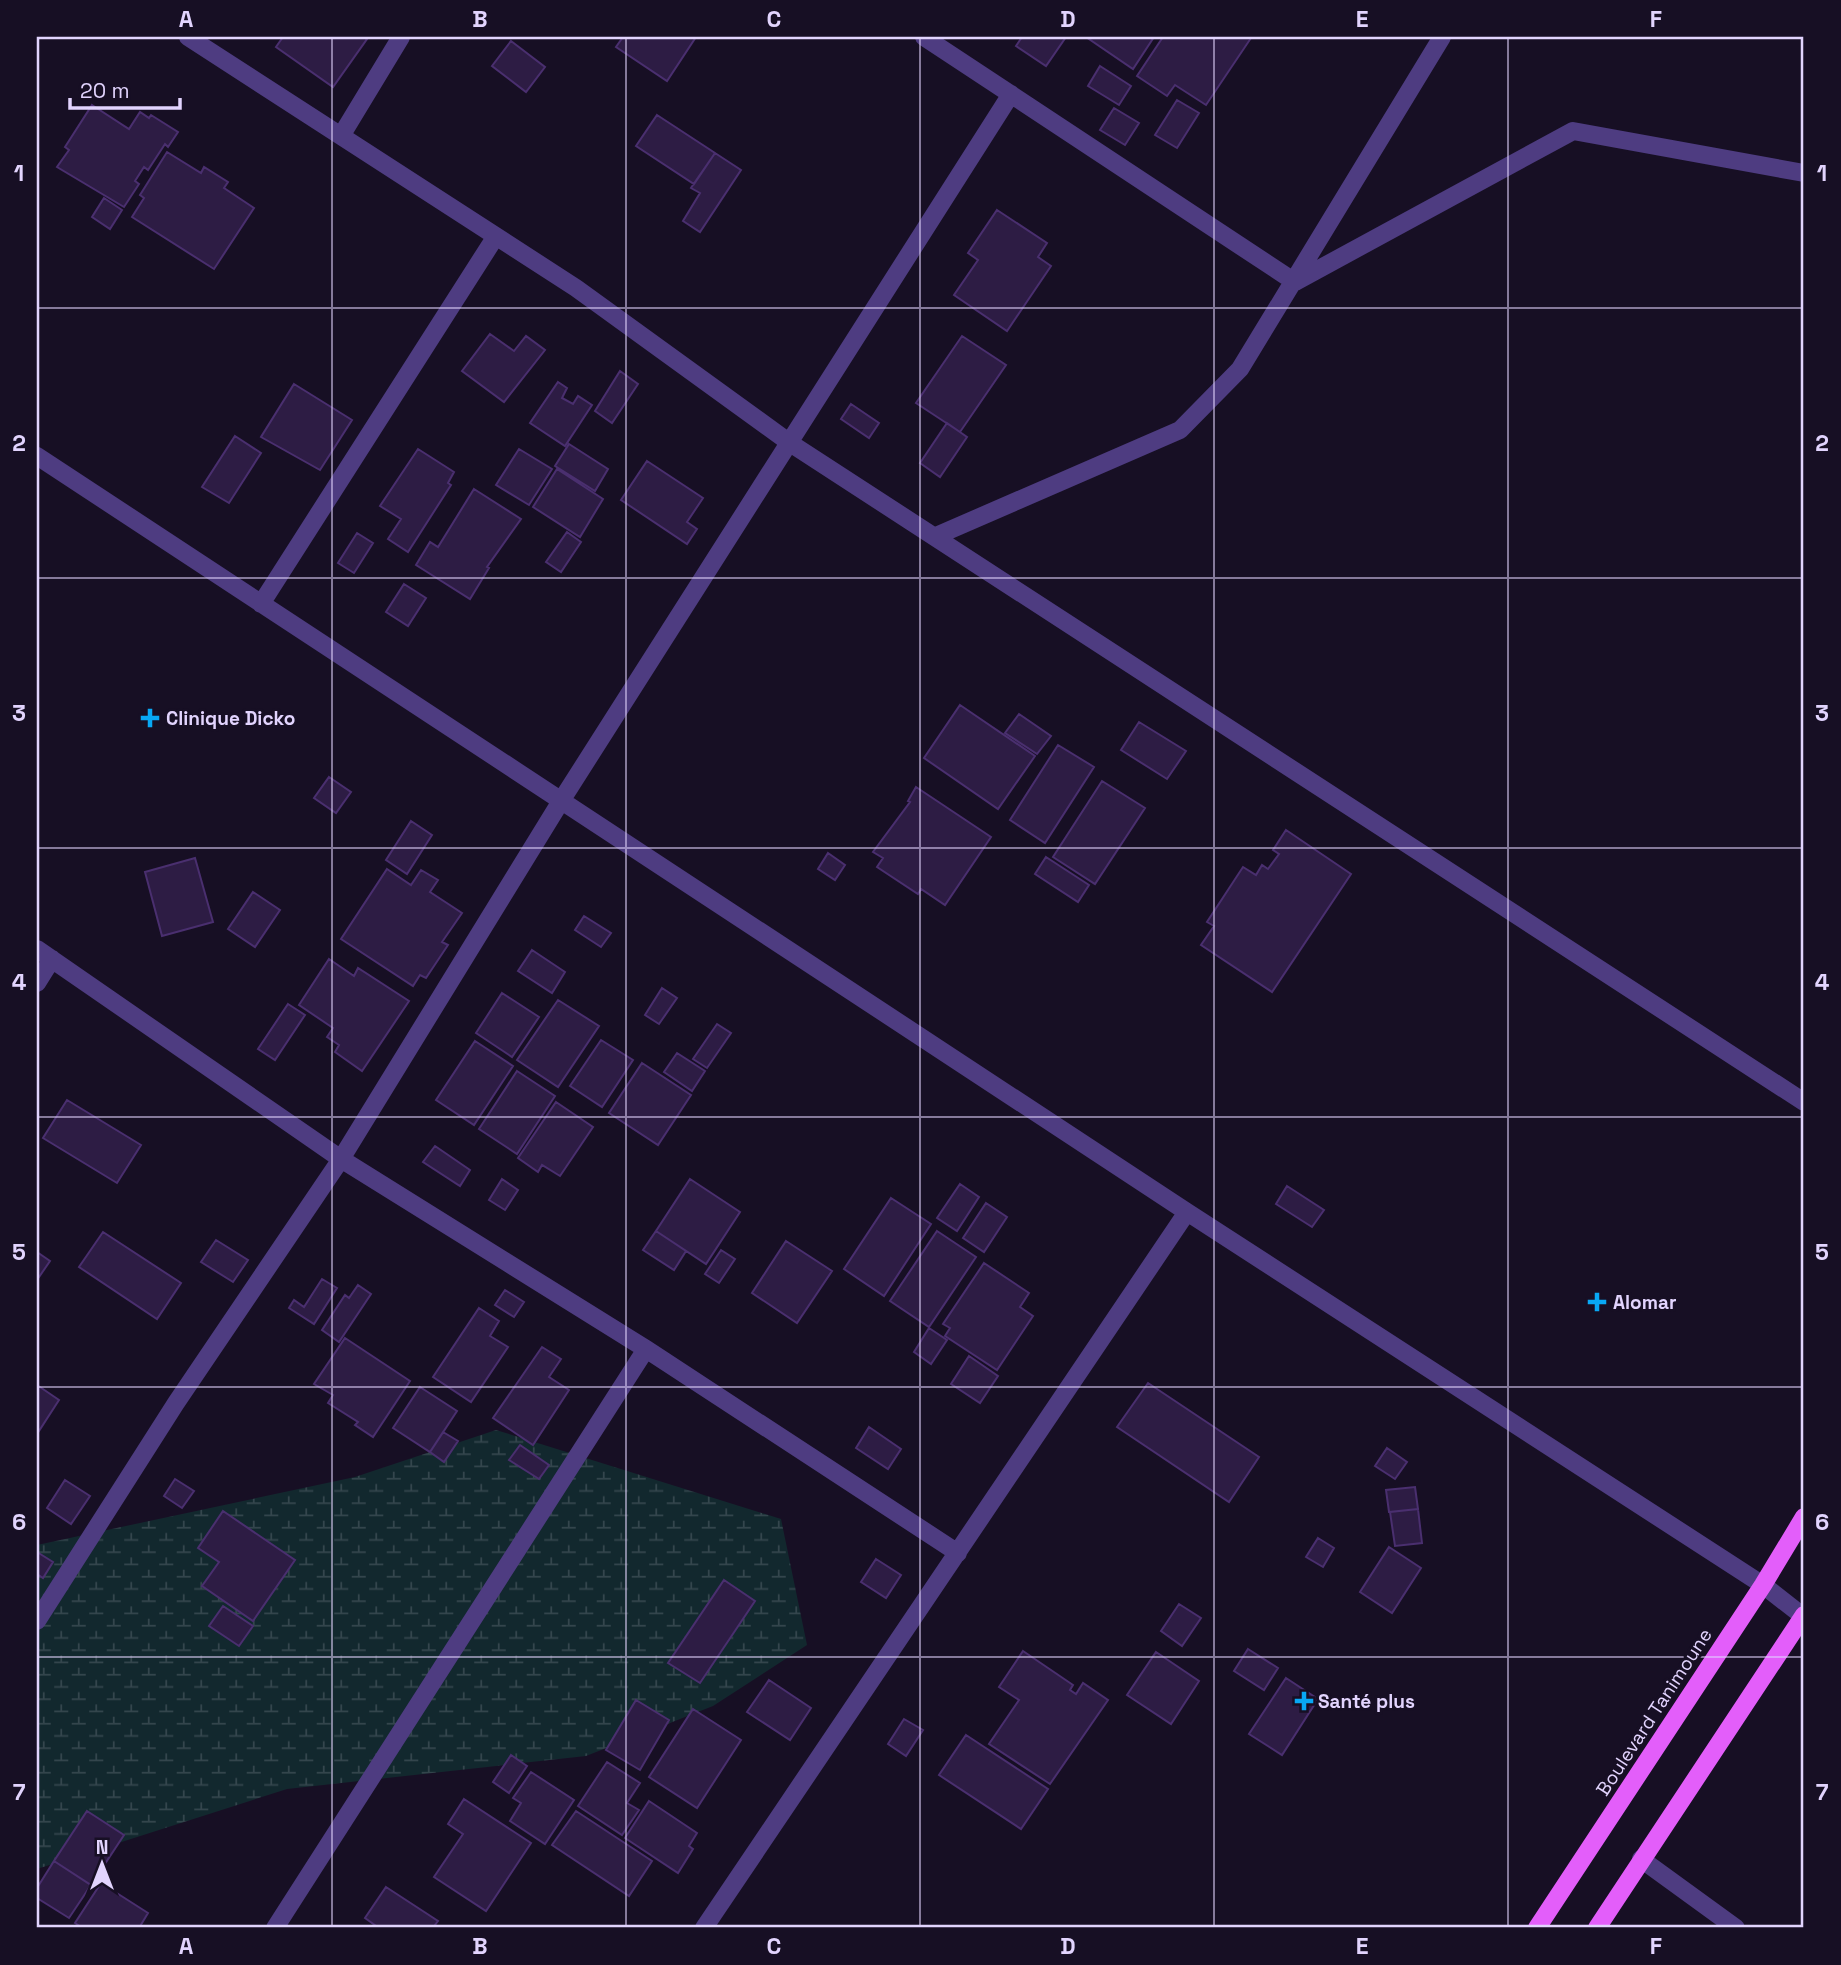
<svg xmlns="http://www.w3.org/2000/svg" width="1841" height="1965" viewBox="0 0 1841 1965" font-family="'Space Grotesk',sans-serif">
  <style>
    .wetland { fill: url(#wetland-marsh) }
    .building { fill: #2d1c44; stroke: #4a2f6f; stroke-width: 2 }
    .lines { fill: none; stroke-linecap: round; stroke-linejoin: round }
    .street { stroke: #4e3c81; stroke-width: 18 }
    .primary { stroke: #e35efa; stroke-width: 18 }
    .grid { fill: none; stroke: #e2d4fe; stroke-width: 2; stroke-opacity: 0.55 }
    .poi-dot { fill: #08a8f5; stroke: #170f24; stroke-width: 2.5 }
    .labels { text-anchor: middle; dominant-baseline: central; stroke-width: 6; stroke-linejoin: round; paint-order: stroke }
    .poi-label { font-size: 19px; font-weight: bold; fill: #e2d4fe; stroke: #170f24; text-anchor: start }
    .street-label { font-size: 19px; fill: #e2d4fe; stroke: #170f24 }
    .neatline { fill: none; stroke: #e2d4fe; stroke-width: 2.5 }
    .grid-label { font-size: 23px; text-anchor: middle; font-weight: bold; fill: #e2d4fe }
  </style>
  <defs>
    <pattern id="wetland-marsh" width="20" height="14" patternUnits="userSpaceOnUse" patternTransform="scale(1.75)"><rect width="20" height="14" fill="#12282e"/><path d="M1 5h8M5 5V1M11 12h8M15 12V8" fill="none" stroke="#34464d"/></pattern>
  </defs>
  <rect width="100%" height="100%" fill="#170f24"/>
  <!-- wetland -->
  <path class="wetland" d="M496 1430 781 1519 807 1645 713 1706 586 1756 287 1789 37 1869V1545L355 1477Z"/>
  <!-- building -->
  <path class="building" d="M283 37H363L367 39 333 87 276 47Z
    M623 37H696L667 81 616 47Z
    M1022 37H1066L1046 66 1016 46Z
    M1086 37H1154L1133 69Z
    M1163 37H1249L1251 38 1206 105 1175 85 1167 96 1137 76Z
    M511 41 545 67 526 92 492 66Z
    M1100 66 1131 86 1119 105 1088 86Z
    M1177 100 1199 113 1177 148 1155 135Z
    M92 105 129 129 140 112 149 118 151 115 178 132 168 147 165 144 148 170 144 167 135 181 139 184 124 207 57 167 69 150 65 147Z
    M1114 108 1139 123 1125 145 1100 130Z
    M657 115 715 153 694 184 636 146Z
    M167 152 201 173 204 167 228 182 224 188 254 208 214 269 132 217 144 198 140 195Z
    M715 153 741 170 700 232 683 221 700 193 691 188Z
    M104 198 122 210 110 229 92 217Z
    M997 210 1047 243 1038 257 1051 266 1007 331 954 295 978 260 968 253Z
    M490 334 514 351 526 336 545 350 504 402 462 371Z
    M962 336 1006 365 960 432 916 403Z
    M620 371 638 384 612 423 595 411Z
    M558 382 567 388 562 398 573 404 578 396 592 405 565 446 530 423Z
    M294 384 352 420 320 470 261 437Z
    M851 404 879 423 869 438 841 419Z
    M947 423 967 437 940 477 920 463Z
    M235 436 261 453 229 503 202 487Z
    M569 444 608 469 595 491 555 466Z
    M418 449 454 472 448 483 451 485 408 552 388 539 401 519 380 506Z
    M519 449 552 469 529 505 496 485Z
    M647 461 703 498 687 522 697 529 687 544 621 500Z
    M557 469 603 499 580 537 533 507Z
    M474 489 521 519 487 567 489 568 470 599 416 565 430 542 438 547Z
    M567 532 581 542 561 572 546 562Z
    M357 533 373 543 354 573 338 563Z
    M404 584 426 598 408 626 386 612Z
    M960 705 1035 756 998 809 924 758Z
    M1019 714 1051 736 1037 754 1005 733Z
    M1139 722 1186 751 1167 779 1121 750Z
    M1058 745 1094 767 1045 843 1010 820Z
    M329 777 351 792 336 813 314 798Z
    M1102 781 1145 808 1095 884 1053 857Z
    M916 787 991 837 945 905 921 889 918 894 877 867 883 858 873 852 910 802 908 801Z
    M411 821 432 835 407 874 386 860Z
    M1286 830 1351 874 1272 992 1201 945 1214 926 1207 922 1243 867 1256 875 1262 865 1268 869 1279 854 1273 850Z
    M828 853 845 865 835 880 818 869Z
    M1046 857 1089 885 1078 902 1035 874Z
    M195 858 213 922 162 936 145 872Z
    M387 869 411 885 421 870 438 880 430 892 462 913 442 942 448 945 426 978 420 975 413 986 341 939Z
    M253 892 280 910 255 947 228 929Z
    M584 916 611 933 601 947 575 930Z
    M532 950 565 972 552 993 518 971Z
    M329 959 354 976 358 968 409 1001 362 1071 335 1052 339 1045 327 1037 333 1028 299 1005Z
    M662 988 677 998 659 1024 645 1015Z
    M502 993 539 1017 512 1057 476 1033Z
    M558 1000 599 1026 558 1087 517 1060Z
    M288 1004 305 1015 275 1060 258 1049Z
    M717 1024 731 1033 707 1068 693 1059Z
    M601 1040 633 1060 602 1107 570 1086Z
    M475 1041 513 1066 474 1125 436 1100Z
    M677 1053 705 1071 692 1091 664 1072Z
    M642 1063 691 1095 658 1145 609 1113Z
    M517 1071 555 1096 517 1154 479 1129Z
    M67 1100 141 1145 117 1183 43 1138Z
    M556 1102 593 1127 560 1176 542 1165 538 1172 518 1158Z
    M435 1146 470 1170 460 1186 423 1162Z
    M502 1179 518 1190 505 1210 489 1200Z
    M690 1179 740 1212 706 1264 656 1231Z
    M960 1184 979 1197 957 1231 937 1218Z
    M1287 1186 1324 1210 1312 1227 1276 1204Z
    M891 1198 931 1224 884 1296 844 1269Z
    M986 1203 1007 1217 984 1252 963 1238Z
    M656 1231 686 1251 674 1270 643 1250Z
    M937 1231 976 1257 929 1327 890 1301Z
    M103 1232 181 1283 157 1319 79 1267Z
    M216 1240 248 1260 233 1282 201 1262Z
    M786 1241 832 1271 797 1323 752 1293Z
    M721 1250 735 1259 719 1283 705 1274Z
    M37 1252 50 1261 37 1280Z
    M984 1263 1029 1293 1020 1307 1033 1316 997 1370 945 1336 950 1328 943 1324Z
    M322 1279 337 1288 314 1324 289 1308 294 1300 304 1307Z
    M358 1285 371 1294 339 1342 322 1330 345 1295 349 1298Z
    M505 1290 524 1302 514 1317 495 1305Z
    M479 1308 499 1321 490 1336 508 1347 471 1402 433 1377Z
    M929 1328 947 1340 931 1364 914 1352Z
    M345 1338 410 1381 373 1437 355 1425 358 1422 328 1403 333 1395 314 1384Z
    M542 1347 561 1359 549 1377 569 1390 533 1445 493 1418Z
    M969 1356 998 1376 980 1403 951 1384Z
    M1148 1383 1259 1457 1229 1502 1117 1427Z
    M37 1385 59 1400 37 1434Z
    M420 1387 457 1411 430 1452 393 1428Z
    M869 1427 901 1449 888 1469 856 1448Z
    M443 1432 458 1441 444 1462 430 1452Z
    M520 1445 549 1465 539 1479 509 1460Z
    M1387 1448 1407 1462 1395 1479 1375 1466Z
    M175 1479 194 1491 182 1508 164 1496Z
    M65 1480 90 1496 71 1524 47 1508Z
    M1415 1487 1418 1509 1389 1512 1386 1490Z
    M1418 1509 1422 1543 1395 1546 1390 1512Z
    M223 1511 295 1560 253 1621 202 1586 219 1562 198 1548Z
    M1318 1538 1334 1548 1323 1567 1306 1557Z
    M1389 1547 1421 1568 1392 1613 1360 1592Z
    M37 1552 53 1562 43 1578 37 1574Z
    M876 1559 901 1575 886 1598 861 1582Z
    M724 1580 755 1601 700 1683 668 1663Z
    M1179 1604 1201 1618 1182 1646 1161 1631Z
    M223 1606 253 1626 239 1646 209 1626Z
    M1248 1649 1278 1668 1264 1690 1234 1671Z
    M1023 1651 1073 1685 1070 1690 1076 1694 1083 1683 1108 1700 1050 1784 989 1744 1019 1700 999 1687Z
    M1156 1652 1199 1681 1171 1724 1127 1695Z
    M1286 1678 1318 1699 1282 1755 1249 1734Z
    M769 1680 811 1708 790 1740 747 1712Z
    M636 1700 669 1720 640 1770 606 1750Z
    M693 1709 741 1740 697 1808 649 1777Z
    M904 1719 923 1730 906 1756 888 1744Z
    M966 1735 1048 1789 1021 1829 939 1775Z
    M511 1755 527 1766 509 1793 493 1782Z
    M607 1762 640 1783 627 1803 639 1810 622 1835 578 1806Z
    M531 1772 574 1800 545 1844 510 1821 521 1803 513 1798Z
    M464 1799 531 1843 486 1911 434 1877 463 1834 448 1824Z
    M649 1801 697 1833 689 1846 693 1849 678 1873 625 1838Z
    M87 1811 124 1835 91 1885 54 1861Z
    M576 1811 652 1861 629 1896 552 1845Z
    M54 1861 91 1885 69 1918 37 1898V1888Z
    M101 1883 148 1913 139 1928H83L75 1923Z
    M386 1887 438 1921 435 1925 440 1928H379L365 1918Z"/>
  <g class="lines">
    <!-- street -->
    <path class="street" d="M188 37 576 288 790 443 1804 1102
      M924 37 1295 282
      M341 136 401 37
      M1295 282 1573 131 1804 173
      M37 456 1187 1212 1763 1585 1804 1617
      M936 536 1180 430 1240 369 1442 37
      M261 604 496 236
      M37 949 341 1159 646 1349 958 1553
      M37 983 52 959
      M37 1621 176 1403 341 1159 561 801 1011 94
      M1641 1859 1736 1928
      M275 1928 646 1349
      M704 1928 1187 1212"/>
    <!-- primary -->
    <path class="primary" d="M1537 1928 1763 1585 1804 1517
      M1597 1928 1804 1615"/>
  </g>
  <!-- grid -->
  <path class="grid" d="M332 37V1928M626 37V1928M920 37V1928M1214 37V1928M1508 37V1928M37 308H1804M37 578H1804M37 848H1804M37 1117H1804M37 1387H1804M37 1657H1804"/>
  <!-- markers -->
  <g class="poi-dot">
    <path d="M146.5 707.5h7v7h7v7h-7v7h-7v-7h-7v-7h7z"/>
    <path d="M1593.5 1291.5h7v7h7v7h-7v7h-7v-7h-7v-7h7z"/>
    <path d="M1300.5 1690.5h7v7h7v7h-7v7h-7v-7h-7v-7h7z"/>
  </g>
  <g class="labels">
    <!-- poi labels -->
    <g class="poi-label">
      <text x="166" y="718">Clinique Dicko</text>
      <text x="1613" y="1302">Alomar</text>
      <text x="1318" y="1701">Santé plus</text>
    </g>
    <!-- street labels -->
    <g class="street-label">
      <text transform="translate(1654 1712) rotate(-57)">Boulevard Tanimoune</text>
    </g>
  </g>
  <!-- border -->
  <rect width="1841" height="1965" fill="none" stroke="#170f24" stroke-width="77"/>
  <!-- north arrow -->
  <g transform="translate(102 1864)" stroke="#170f24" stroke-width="5" paint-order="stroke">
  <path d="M0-5L12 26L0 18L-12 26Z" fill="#e2d4fe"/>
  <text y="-10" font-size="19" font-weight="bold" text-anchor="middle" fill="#e2d4fe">N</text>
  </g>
  <!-- scale -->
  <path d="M70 98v10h110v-10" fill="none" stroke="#e2d4fe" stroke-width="3.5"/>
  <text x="80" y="98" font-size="21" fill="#e2d4fe" stroke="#170f24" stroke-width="5" paint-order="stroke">20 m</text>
  <rect x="38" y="38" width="1764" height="1888" class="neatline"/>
  <g class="grid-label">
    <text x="186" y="27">A</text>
    <text x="480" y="27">B</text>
    <text x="774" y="27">C</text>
    <text x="1068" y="27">D</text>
    <text x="1362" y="27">E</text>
    <text x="1656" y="27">F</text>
    <text x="19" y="181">1</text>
    <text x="1822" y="181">1</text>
    <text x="19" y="451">2</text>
    <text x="1822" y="451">2</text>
    <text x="19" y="721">3</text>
    <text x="1822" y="721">3</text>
    <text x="19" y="990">4</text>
    <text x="1822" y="990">4</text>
    <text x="19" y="1260">5</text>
    <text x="1822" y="1260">5</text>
    <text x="19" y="1530">6</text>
    <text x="1822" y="1530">6</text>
    <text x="19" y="1800">7</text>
    <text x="1822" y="1800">7</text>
    <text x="186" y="1954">A</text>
    <text x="480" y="1954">B</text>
    <text x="774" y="1954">C</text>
    <text x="1068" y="1954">D</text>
    <text x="1362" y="1954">E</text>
    <text x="1656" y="1954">F</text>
  </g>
</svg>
